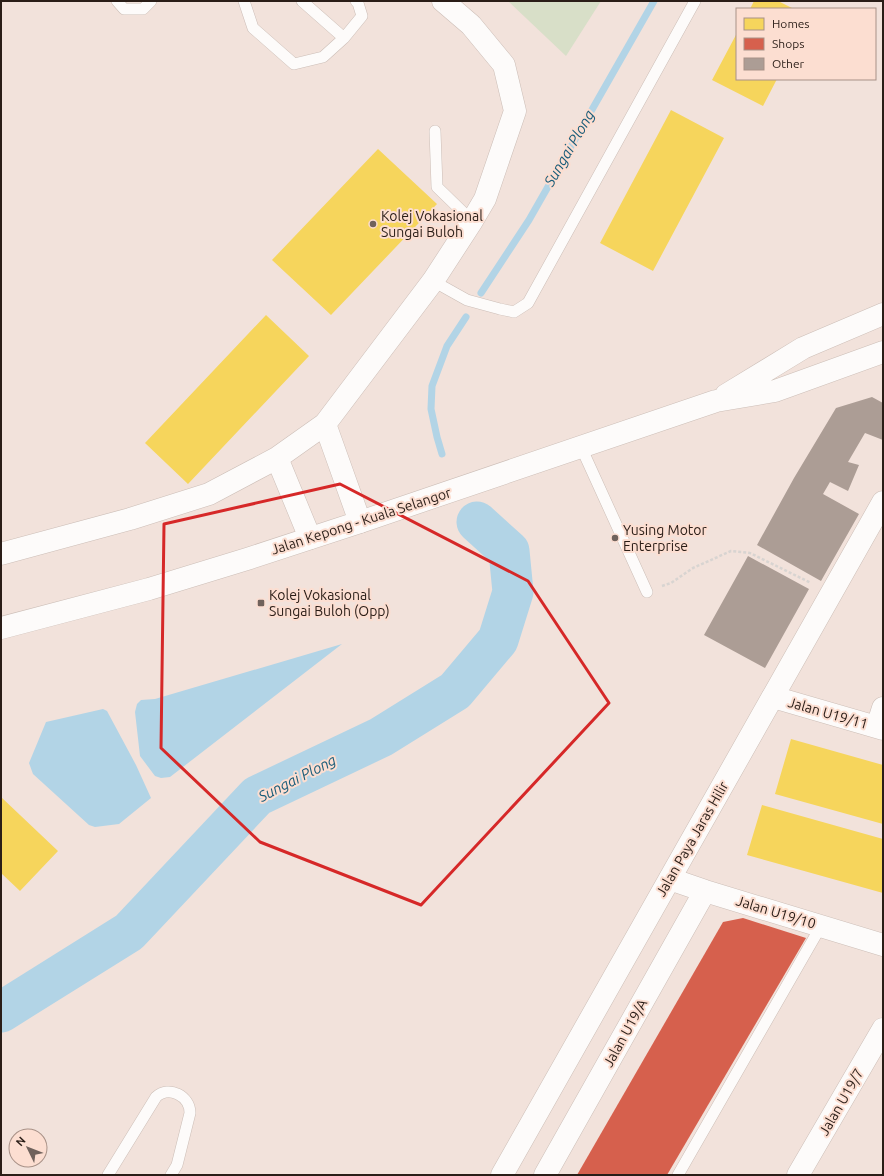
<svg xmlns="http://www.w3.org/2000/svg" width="884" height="1176" viewBox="0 0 884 1176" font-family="Ubuntu,sans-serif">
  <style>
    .green { fill: #d8dfc8 }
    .water { fill: #b2d4e6 }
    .homes { fill: #f6d55c }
    .shops { fill: #d6604d }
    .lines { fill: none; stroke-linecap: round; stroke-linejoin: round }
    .stream { stroke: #b2d4e6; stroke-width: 7 }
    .river { stroke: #b2d4e6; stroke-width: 41 }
    .building { fill: #ac9d95 }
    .service-casing { stroke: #ccbeb7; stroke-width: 12 }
    .minor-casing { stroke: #ccbeb7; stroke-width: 23 }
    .tertiary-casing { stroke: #ccbeb7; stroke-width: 23 }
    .trunk-casing { stroke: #ccbeb7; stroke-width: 23 }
    .path { stroke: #d8d4d1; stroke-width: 2.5; stroke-dasharray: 3 2; stroke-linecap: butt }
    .service { stroke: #fdfbfa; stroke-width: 11 }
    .minor { stroke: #fdfbfa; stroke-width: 22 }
    .tertiary { stroke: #fdfbfa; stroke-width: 22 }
    .trunk { stroke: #fdfbfa; stroke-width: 22 }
    .marked { fill: none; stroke: #d62828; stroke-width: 3; stroke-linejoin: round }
    .poi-dot { fill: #70625c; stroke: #fcded1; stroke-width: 1.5 }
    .labels { text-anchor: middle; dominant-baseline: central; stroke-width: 4; stroke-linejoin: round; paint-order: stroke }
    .poi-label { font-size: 14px; fill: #2a1d17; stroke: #fcded1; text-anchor: start }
    .street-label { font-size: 14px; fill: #2a1d17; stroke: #fcded1 }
    .water-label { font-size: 15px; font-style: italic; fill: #195d7a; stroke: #fcded1 }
  </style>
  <rect width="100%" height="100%" fill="#f2e2db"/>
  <!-- green -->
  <path class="green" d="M508 1H601L566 56Z"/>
  <!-- water -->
  <path class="water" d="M342 644 170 777 161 778 155 776 140 756 135 712 137 704 141 700 155 699Z
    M103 709 107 711 136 765 151 798 119 824 95 827 89 825 33 774 29 763 46 722Z"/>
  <!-- homes -->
  <path class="homes" d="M754 1H778L794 9H750Z
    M737 33V79H777L763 106 712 80Z
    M671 110 724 138 653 271 600 243Z
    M378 149 437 204 331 315 272 260Z
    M266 315 309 356 188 484 145 443Z
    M791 739 883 765V824L775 794Z
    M1 797 58 851 20 891 1 873Z
    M762 805 883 839V893L747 855Z"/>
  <!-- shops -->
  <path class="shops" d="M743 918 806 938 667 1175H577L723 922Z"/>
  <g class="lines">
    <!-- stream -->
    <path class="stream" d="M481 293 529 220 654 1
      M442 454 437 437 431 409 432 386 447 346 466 317"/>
    <!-- river -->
    <path class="river" d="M1 1012 129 932 257 796 381 737 455 691 498 640 513 592 509 551 477 522"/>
  </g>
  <!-- building -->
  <path class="building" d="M872 397 883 403V440L865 433 848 462 859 465 848 491 830 482 823 494 859 514 821 581 757 545 794 478 836 408Z
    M748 556 809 589 765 668 704 635Z"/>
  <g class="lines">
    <!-- service casing -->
    <g class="service-casing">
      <path id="service" d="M117 1 124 9H143L151 1
        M244 1 253 28 294 64 323 57 344 38
        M302 1 344 38 362 16 358 3 356 1
        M435 131 437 187 472 221
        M433 281 467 300 500 309 514 312 528 303 695 1
        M581 447 647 592
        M108 1175 156 1097C169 1085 190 1096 190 1113L177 1165 171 1175
        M678 1175 821 926"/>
    </g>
    <!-- minor casing -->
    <g class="minor-casing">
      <path id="minor" d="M325 424 360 522
        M277 458 310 538
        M1 554 130 519 209 494 277 458 325 424 433 281 472 221 485 199 515 111 504 65 471 25 443 1
        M773 697 883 729
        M877 727 883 708
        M670 879 705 891 883 945
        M545 1175 705 891
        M798 1175 883 1029"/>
    </g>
    <!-- tertiary casing -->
    <g class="tertiary-casing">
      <path id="tertiary" d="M502 1175 883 502"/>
    </g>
    <!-- trunk casing -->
    <g class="trunk-casing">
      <path id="trunk" d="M726 395 803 348 883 314
        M1 628 149 589 247 559 360 522 716 401 775 391 883 352"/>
    </g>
    <!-- path -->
    <path class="path" d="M662 586 671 583 693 568 731 551 750 553 811 583"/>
    <!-- service -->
    <use href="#service" class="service"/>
    <!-- minor -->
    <use href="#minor" class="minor"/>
    <!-- tertiary -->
    <use href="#tertiary" class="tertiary"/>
    <!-- trunk -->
    <use href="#trunk" class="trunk"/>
  </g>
  <!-- marked area -->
  <path class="marked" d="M340 484 528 581 609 703 421 905 260 842 161 748 164 524Z"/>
  <!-- markers -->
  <g class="poi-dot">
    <circle cx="373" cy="224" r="4"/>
    <circle cx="615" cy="538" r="4"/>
    <rect x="257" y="599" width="8" height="8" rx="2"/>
  </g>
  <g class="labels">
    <!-- poi labels -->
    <g class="poi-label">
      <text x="381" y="216">Kolej Vokasional<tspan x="381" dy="16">Sungai Buloh</tspan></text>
      <text x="623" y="530">Yusing Motor<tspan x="623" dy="16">Enterprise</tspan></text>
      <text x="269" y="595">Kolej Vokasional<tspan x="269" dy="16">Sungai Buloh (Opp)</tspan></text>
    </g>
    <!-- street labels -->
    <g class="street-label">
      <text transform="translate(361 521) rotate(-18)">Jalan Kepong - Kuala Selangor</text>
      <text transform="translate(828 713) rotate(16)">Jalan U19/11</text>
      <text transform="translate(692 839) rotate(-60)">Jalan Paya Jaras Hilir</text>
      <text transform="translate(776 912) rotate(17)">Jalan U19/10</text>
      <text transform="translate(625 1033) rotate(-61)">Jalan U19/A</text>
      <text transform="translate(841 1102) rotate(-60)">Jalan U19/7</text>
    </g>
    <!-- water labels -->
    <g class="water-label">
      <text transform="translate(569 148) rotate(-60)">Sungai Plong</text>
      <text transform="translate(297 778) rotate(-27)">Sungai Plong</text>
    </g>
  </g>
  <!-- border -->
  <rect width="884" height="1176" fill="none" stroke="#2a1d17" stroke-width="4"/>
  <!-- legend -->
  <rect x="736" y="8" width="140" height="72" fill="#fcded1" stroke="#a89187"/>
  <rect x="744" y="18" width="20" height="12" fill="#f6d55c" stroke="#a89187"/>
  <text x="772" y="28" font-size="12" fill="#2a1d17">Homes</text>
  <rect x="744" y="38" width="20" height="12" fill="#d6604d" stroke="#a89187"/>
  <text x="772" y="48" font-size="12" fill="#2a1d17">Shops</text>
  <rect x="744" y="58" width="20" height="12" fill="#ac9d95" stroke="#a89187"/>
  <text x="772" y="68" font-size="12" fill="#2a1d17">Other</text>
  <!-- north arrow -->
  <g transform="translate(28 1148) rotate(313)"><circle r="19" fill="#fcded1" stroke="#a89187"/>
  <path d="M0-3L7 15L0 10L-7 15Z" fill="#70625c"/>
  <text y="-6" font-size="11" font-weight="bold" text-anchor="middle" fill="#2a1d17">N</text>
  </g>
</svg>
